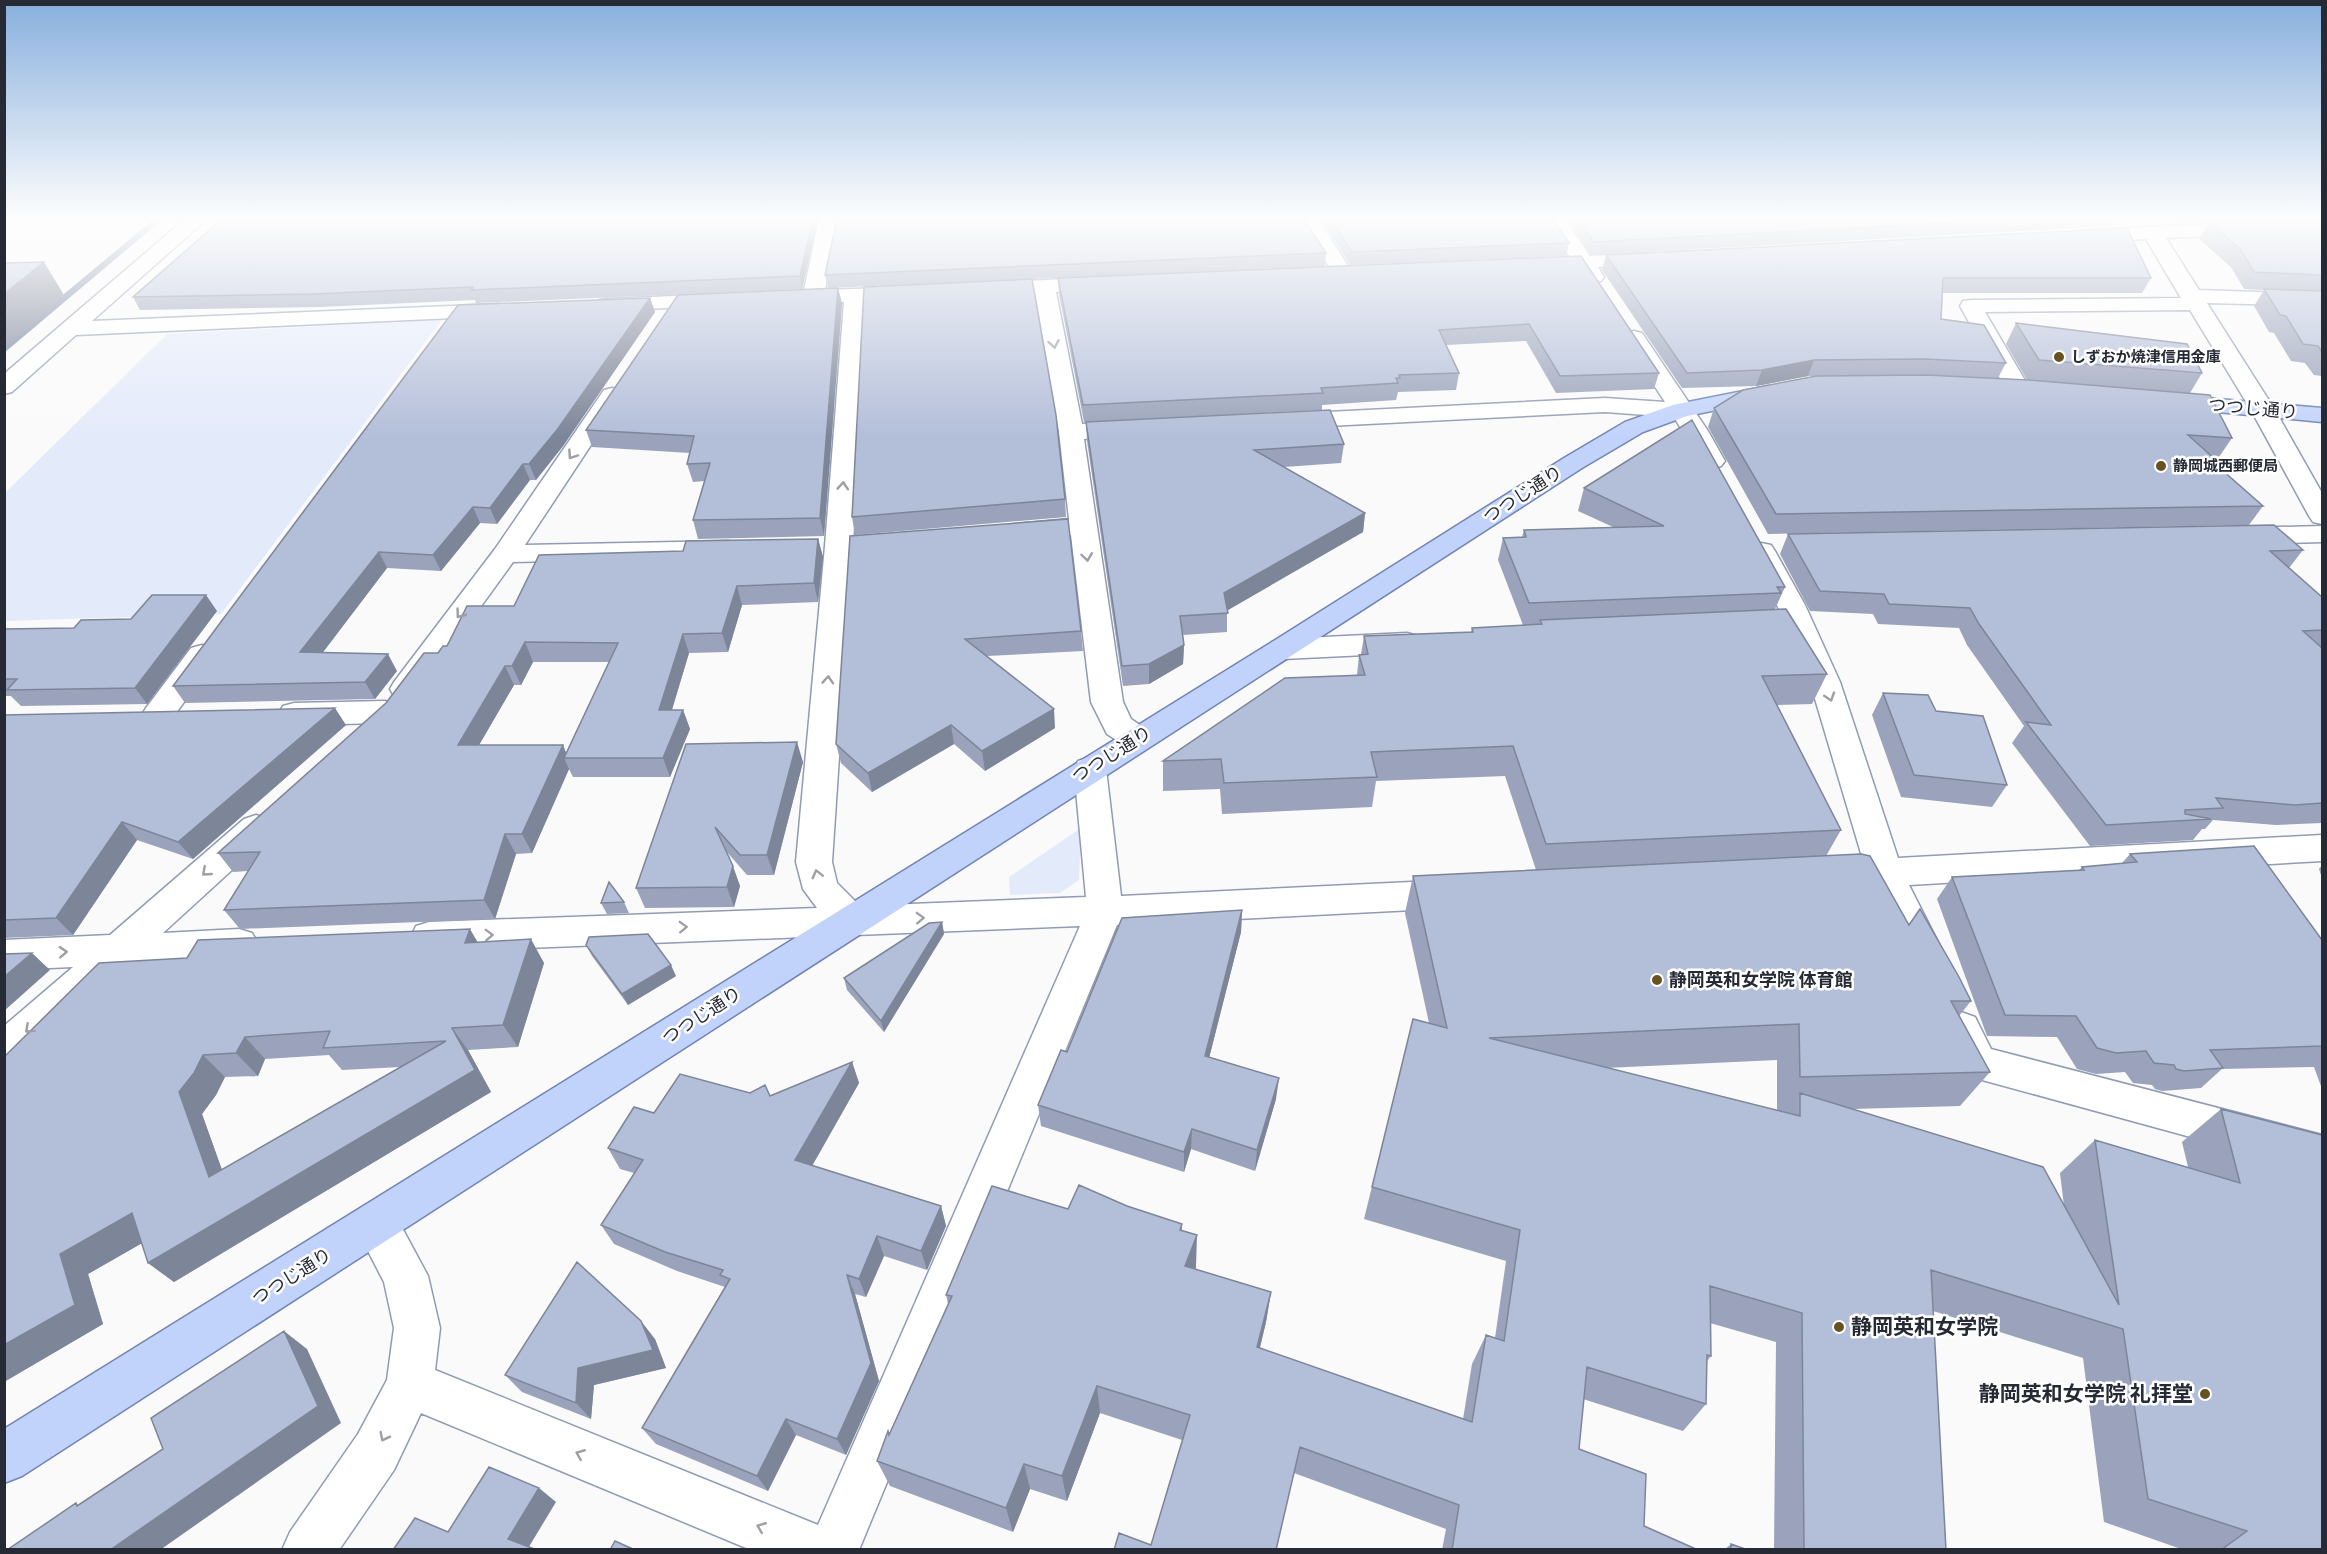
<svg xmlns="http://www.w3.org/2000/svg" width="2327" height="1554" viewBox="0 0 2327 1554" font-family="'Source Sans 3','Noto Sans JP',sans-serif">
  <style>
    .green { fill: #e3eafa }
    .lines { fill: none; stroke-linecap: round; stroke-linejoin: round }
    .stream { fill: #74829f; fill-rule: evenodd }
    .minor-casing { stroke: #909bb4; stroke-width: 3 }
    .major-casing { stroke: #7184b4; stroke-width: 3 }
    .minor { fill: #fff; fill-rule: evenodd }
    .major { fill: #c2d3fb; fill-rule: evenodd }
    .wall { fill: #9aa3bb; fill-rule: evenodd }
    .shaded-wall { fill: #7d8598 }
    .building { fill: #b3bed9; stroke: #7d8598; stroke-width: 1.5; fill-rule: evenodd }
    .oneway { stroke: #9d9fa4 }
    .poi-dot { fill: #665321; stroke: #fff; stroke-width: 2 }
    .labels { text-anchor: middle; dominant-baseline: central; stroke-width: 5; stroke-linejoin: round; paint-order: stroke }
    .far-poi-label { font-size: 15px; font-weight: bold; fill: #262a34; stroke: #fff; text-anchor: start }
    .street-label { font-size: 18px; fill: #262a34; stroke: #fff }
    .poi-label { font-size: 18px; font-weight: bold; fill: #262a34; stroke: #fff; text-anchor: start }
    .near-poi-label { font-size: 21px; font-weight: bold; fill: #262a34; stroke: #fff; text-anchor: start }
  </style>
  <rect width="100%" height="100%" fill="#fafafa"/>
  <!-- green -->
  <path class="green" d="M442 320 221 614 5 621V493L167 334Z
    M1081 828 1079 880 1060 893 1010 895 1009 877Z"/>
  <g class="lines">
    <!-- stream -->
    <path class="stream" d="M154 219H163L4 353V344Z"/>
    <!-- minor casing -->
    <g class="minor-casing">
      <path id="minor" d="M185 219H207L92 321 498 304 506 305 509 310 506 315 498 316 76 335 12 392 4 394V374Z
        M819 219H839L825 290 909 287 916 289 920 293 916 297 865 301 853 546 832 862 837 883 860 906 1086 897 1074 769 1078 761 1090 757 1102 761 1106 769 1121 896 1453 880 1466 884 1471 894 1466 904 1453 908 1117 925 859 1550H751L421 1413 394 1470 339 1550H282L290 1532 358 1434 387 1380 394 1328 384 1282 354 1224 360 1209 376 1203 392 1209 428 1276 440 1328 435 1370 818 1525 1080 926 429 952 416 948 411 937 416 926 429 922 817 908 803 889 796 862 825 546 844 302 796 303 788 302 785 297 788 292 804 290Z
        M1298 219H1318L1352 272 1349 276 1342 278 1335 276Z
        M1545 219H1565L1590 256 1649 253 1656 255 1659 259 1656 263 1649 265 1598 267 1604 277 1601 281 1594 283 1587 281 1578 268H1535L1532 264 1535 260 1570 257Z
        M2322 219V231L2166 238 2199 290 2322 294V306L2207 303 2275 410 2322 493V524L2313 522 2309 516 2251 410 2190 310 1985 312 2030 389 2026 394 2018 396 2010 394 2006 389 1960 306 1963 301 1971 300 2181 298 2146 239 2084 242 2077 240 2074 236 2077 232 2084 230Z
        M1104 277 1111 279 1114 283 1111 287 1056 292 1082 424 1132 422 1141 424 1144 429 1141 434 1084 439 1123 702 1131 719 1149 731 1154 739 1149 747 1138 750 1127 747 1107 734 1091 702 1071 535 1025 538 1015 536 1012 530 1015 524 1069 519 1059 432 1035 293 987 295 980 293 976 289 980 285 987 283Z
        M717 294 725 295 728 300 725 305 607 311 599 310 596 305 599 300 607 299Z
        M1634 331 1642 333 1708 431 1725 461 1721 466 1712 469 1703 466 1674 417 1605 412 1288 428 1279 426 1276 421 1279 416 1288 414 1605 398 1665 402 1623 338 1626 333Z
        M612 388 620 390 624 395 525 545 728 541 738 543 742 549 738 555 728 557 513 562 416 696 405 699 394 696 390 689 394 682 495 549 604 390Z
        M2322 526V542L2240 544 2230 542 2226 536 2230 530 2240 528Z
        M1761 543 1771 545 1775 551 1805 605 1840 682 1898 858 2322 835V861L1909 885 1949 964 1943 975 1930 979 1917 975 1874 886 1835 889 1822 885 1817 875 1822 865 1835 861 1863 860 1810 682 1777 605 1747 551 1751 545Z
        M1407 633 1418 636 1422 643 1418 650 1407 653 1283 659 1272 656 1268 649 1272 642 1283 639Z
        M202 645 213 648 217 655 213 662 168 724 157 727 146 724 141 716 146 708 191 648Z
        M385 701 396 704 401 712 396 720 385 723 294 725 283 722 278 714 283 706 294 703Z
        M256 815 268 819 273 828 268 837 163 933 239 929 252 933 258 944 252 955 239 959 127 964 18 1063 4 1068V1026L73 967 4 970V940L110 935 244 819Z
        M1961 1012 1975 1017 1991 1049 2322 1135V1173L1964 1075 1941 1029 1947 1017Z"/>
    </g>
    <!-- major casing -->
    <g class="major-casing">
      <path id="major" d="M1768 386 1776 388 1780 393 1776 398 1687 416 1643 432 1582 468 22 1476 4 1483V1429L1272 642 1564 458 1625 422 1673 405Z
        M2172 395 2322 408V422L2164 407 2160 402 2164 397Z"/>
    </g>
    <!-- minor -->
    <use href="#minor" class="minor"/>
    <!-- major -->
    <use href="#major" class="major"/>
  </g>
  <!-- wall -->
  <path class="wall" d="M818 219 802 289 476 303 475 300 319 307 140 310 133 297Z
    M1321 219H1553L1569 243 1566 256 1350 265Z
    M1568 219H2115L2111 226 1591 255Z
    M2172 219H2280L2177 223Z
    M2322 219V376L2314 375 2305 363 2291 361 2274 333 2269 332 2254 306 2264 290 2244 289 2231 267 2199 239 2209 222Z
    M1326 253 1325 266 828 288 825 275Z
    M1606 255 2151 278 2142 293H1943L1941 319 2006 363 1998 378 2027 380 2006 344 2016 323 2202 373 2190 393 2232 438 2219 457H2212L2218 462 2216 465 2263 506 2249 525 1768 534 1708 427 1714 408 1918 375 1808 376 1756 386 1682 388 1602 270Z
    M1581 256 1659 373 1654 389 1556 393 1526 341 1446 345 1459 373 1456 390 1398 392 1396 400 1322 405V410L1084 422 1059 294 1058 278Z
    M838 288 842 304 824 536 698 539 693 520 704 481 693 482 687 464 690 453 592 447 586 430Z
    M650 298 655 312 563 446 536 480H530L497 524 480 523 441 571 387 568 323 652 397 671 375 699 185 703 173 686Z
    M1692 420 1785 587 1775 609 1827 674 1812 704 1777 705 1841 830 1826 856 1909 925 1971 1001 1959 1016 1990 1072 1960 1106 1852 1109 2064 1206 2060 1173 2095 1140 2188 1167 2182 1142 2221 1109 2322 1135V1550H2184L2104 1522 2083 1358 1933 1311 1946 1550H1774L1776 1342 1710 1323 1711 1356 1707 1361 1706 1404 1683 1431 1583 1399 1579 1449 1644 1526 1698 1550H1442L1446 1529 1294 1473 1151 1545 1182 1440 1100 1413 1067 1501 1030 1489 1013 1532 890 1486 877 1461 888 1431 889 1434 948 1304 946 1295 1068 1209 1127 1206 1182 1224V1231L1196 1267 1195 1269 1271 1292 1266 1322 1260 1348 1463 1419 1472 1364 1486 1335 1495 1338 1506 1261 1364 1219 1413 1019 1429 1023 1405 913 1413 876 1536 870 1505 776 1376 781 1372 807 1222 814 1220 789 1163 791V761L1357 675 1359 655 1361 654 1364 636 1471 632 1472 628 1523 625 1498 560 1503 538 1522 537 1524 530 1613 527 1578 511 1584 488ZM1777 1060V1111L1605 1068Z
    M1086 422 1344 444 1341 463 1284 467 1365 513 1363 532 1227 610V632L1183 635 1184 645 1183 664 1149 684 1123 686 1087 441Z
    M1065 499 1066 517 855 535 852 517Z
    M1788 534 2303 550 2289 568 2322 597V823L2276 825 2213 820 2205 829H2202L2193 840 2090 846 2012 743 2024 726 1967 645 1959 628 1878 624 1873 614 1810 611 1780 554Z
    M850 536 1081 631 1083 651 987 656 1055 728 985 771 954 744 872 792 841 763 836 744Z
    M818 539 823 557 818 602 742 605 728 652 689 653 672 710H683L690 729 670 777H573L569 769 532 853 516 854 495 919 240 929 224 910 248 871 233 872 218 853 386 703 447 646 514 606 683 551ZM533 662H609L566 753 563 745H479L514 685H521Z
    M217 611 147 704 21 706 11 696H4V629L74 628 131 619Z
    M1883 693 1936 711 2007 785 1992 807 1901 797 1872 715Z
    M4 715 346 725 193 859 137 840 73 935 4 938Z
    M803 762 774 875H747L726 851 740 886 734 907 645 908 636 888Z
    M2130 854 2322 940V1089L2314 1067 2222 1069 2201 1088 2162 1091 2155 1089 2152 1085 2133 1083 2125 1072 2096 1074 2077 1069 2057 1037 1987 1036 1937 899 1952 877 2079 870 2082 867 2122 863Z
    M2322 865V878L2319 869Z
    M624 902 629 913 607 914 601 903Z
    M1242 910 1241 932 1209 1058 1276 1099 1255 1171 1191 1149 1184 1172 1041 1126 1038 1105 1067 1052Z
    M942 922 944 934 884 1032 847 990 844 978Z
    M478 942 544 963 518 1047 468 1050 491 1092 174 1282 148 1263 142 1243 88 1274 103 1324 4 1382V1057ZM329 1055 342 1070 401 1067 222 1170 202 1114 216 1095 225 1077 258 1076 265 1059Z
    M586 945 676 976 628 1005 592 956Z
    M852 1062 859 1083 812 1166 941 1206 946 1226 927 1270 884 1256 866 1297 855 1294 879 1381 846 1455 796 1435 768 1491 656 1444 642 1428 725 1287 677 1271 614 1244 601 1225 634 1173 620 1169 608 1148 654 1113 750 1093 770 1096Z
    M655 1339 666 1368 594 1385 591 1419 522 1392 505 1375Z
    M1731 1544 1748 1550H1724Z"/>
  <!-- shaded-wall -->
  <path class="shaded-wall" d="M813 219H818L802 289 800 276Z
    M44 262 64 295 4 347V294Z
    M838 288 842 304 824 536 820 518Z
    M650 298 655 312 563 446 536 480 529 464Z
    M1814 360 1808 376 1756 386 1762 370Z
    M523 464 530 480 497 524 490 508Z
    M473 507 480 523 441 571 433 555Z
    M1365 513 1363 532 1223 613 1224 593Z
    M818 539 823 557 818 602 814 583Z
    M379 552 387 568 311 668 300 652Z
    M737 586 742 605 728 652 722 633Z
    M206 595 217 611 147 704 135 688Z
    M683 634 689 653 666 729 659 710Z
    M525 642 533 662 521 685 512 666Z
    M1184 645 1183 664 1149 684V664Z
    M388 654 397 671 375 699 365 682Z
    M505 666 514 685 468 764 458 745Z
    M335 708 346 725 193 859 178 842Z
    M1054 709 1055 728 985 771 982 751Z
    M683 710 690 729 670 777 663 758Z
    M951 725 954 744 872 792 868 773Z
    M797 742 803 762 774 875 767 855Z
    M563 745 568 758H564L569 769 532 853 522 834Z
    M122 822 137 840 73 935 56 918Z
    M505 834 516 854 495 919 484 900Z
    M733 866 740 886 734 907 727 887Z
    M1242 910 1241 932 1204 1078 1205 1056Z
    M942 922 944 934 884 1032 881 1021Z
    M470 929 484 953 465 943Z
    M531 939 544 963 518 1047 503 1025Z
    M32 953 50 970 4 1011V977Z
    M671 965 676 976 628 1005 622 994Z
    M452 1028 468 1050 491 1092 174 1282 148 1263 475 1070Z
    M245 1037 265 1059 258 1076 236 1053Z
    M203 1055 225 1077 216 1095 202 1114 232 1198 209 1177 179 1092Z
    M852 1062 859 1083 804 1180 795 1160Z
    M1279 1078 1276 1099 1255 1171 1257 1150Z
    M1192 1129 1191 1149 1184 1172V1152Z
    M941 1206 946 1226 927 1270 921 1251Z
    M132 1213 158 1234 88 1274 103 1324 4 1382V1345L60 1254Z
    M1197 1235 1196 1267 1184 1297 1185 1266Z
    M877 1236 884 1256 866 1297 859 1279Z
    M847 1275 855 1294 879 1381 846 1455 837 1439Z
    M1271 1292 1266 1322 1253 1375 1257 1347Z
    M641 1321 655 1339 666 1368 594 1385 591 1419 576 1403 578 1368Z
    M284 1331 307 1349 341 1423 160 1550H110Z
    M1097 1386 1100 1413 1067 1501 1062 1476Z
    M786 1419 796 1435 768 1491 757 1476Z
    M1024 1464 1030 1489 1013 1532 1006 1508Z
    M539 1488 556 1502 527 1550 508 1539Z"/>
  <!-- building -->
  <path class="building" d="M222 219H813L800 276 471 290 473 287 313 294 133 297Z
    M837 219H1304L1326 253 825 275Z
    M1330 219H1553L1569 243 1352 252Z
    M1579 219H2022L1594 242Z
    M2282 219H2322V275L2254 272 2241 250 2209 222Z
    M2127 228 2151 278H1943L1941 319 1984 325 2006 363 1925 359 1814 360 1762 370 1687 373 1606 255Z
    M1581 256 1659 373 1560 376 1529 324 1439 330 1459 373 1399 375 1400 378H1396L1398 383 1321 388 1323 393 1083 405 1058 278Z
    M44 262 4 294V263Z
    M1032 279 1056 415 1065 499 852 517 864 287Z
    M838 288 820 518 693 520 710 463 687 464 694 436 586 430 678 295Z
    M2264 289 2322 291V352L2318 346 2303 344 2286 316 2280 315Z
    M650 298 557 430 529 464H523L490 508 473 507 433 555 379 552 300 652 388 654 365 682 173 686 458 305Z
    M2016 323 2187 344 2202 373 2039 360Z
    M1926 375 2028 380 2210 395 2232 438 2188 435 2218 462H2213L2263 506 1776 514 1714 408 1743 390 1816 376Z
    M1330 410 1344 444 1254 450 1365 513 1224 593 1228 613 1180 616 1184 645 1149 664 1122 666 1086 422Z
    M1692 420 1785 587H1777L1781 593 1529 603 1503 538 1526 537 1524 530 1664 526 1584 488Z
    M1068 519 1081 631 965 639 1054 709 982 751 951 725 868 773 836 744 850 536Z
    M2274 525 2303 550 2270 551 2322 597V630L2303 631 2322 648V803L2295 805 2216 798 2223 808 2185 810V814L2211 819 2106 825 2026 722 2051 725 1979 624 1970 608 1889 604 1884 594 1820 591 1788 534Z
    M818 539 814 583 737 586 722 633 683 634 659 710H683L663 758H564L618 643 525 642 512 666H505L458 745H563L522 834H505L484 900 224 910 260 852 218 853 386 703 424 653H438L443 646H447L467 606H514L539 555 683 551 686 541Z
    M152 595H206L135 688 7 690 17 679H4V629L74 628 81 620 131 619Z
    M1786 609 1827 674 1762 676 1841 830 1546 844 1513 746 1371 752 1377 777 1224 783 1221 759 1163 761 1285 678 1365 675 1359 655 1368 654 1364 636 1473 632 1472 628 1542 624 1540 620Z
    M1883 693 1928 695 1936 711 1983 716 2007 785 1914 775Z
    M335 708 178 842 122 822 56 918 4 920V715Z
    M797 742 767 855H740L715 827 733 866 727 887 636 888 686 744Z
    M2254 846 2322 940V1046L2210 1050 2223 1068 2184 1071 2176 1069 2174 1065 2154 1063 2146 1051 2116 1053 2097 1048 2076 1016 2005 1015 1952 877 2084 870 2082 867 2137 862 2130 854Z
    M1861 854 1870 856 1909 925 1920 909 1959 977 1971 1001H1951L1990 1072 1800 1077 1799 1024 1489 1038 1800 1116V1093L2043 1167 2119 1305 2095 1140 2240 1183 2221 1109 2322 1135V1550H2221L2247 1531 2148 1499 2123 1329 1931 1270 1946 1550H1804L1802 1313 1710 1286 1711 1356 1707 1355 1706 1404 1587 1367 1579 1449 1646 1474 1644 1526 1698 1550H1452L1459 1505 1300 1447 1276 1550H1114L1119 1533 1151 1545 1190 1415 1097 1386 1062 1476 1024 1464 1006 1508 877 1461 888 1431 889 1435 952 1296 946 1295 992 1186 1068 1209 1079 1185 1127 1206 1182 1224 1180 1230 1197 1235 1185 1266 1271 1292 1257 1347 1472 1422 1486 1335 1504 1341 1520 1230 1372 1187 1413 1019 1447 1028 1413 876Z
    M609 882 624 902 601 903Z
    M1242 910 1205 1056 1279 1078 1257 1150 1192 1129 1184 1152 1038 1105 1061 1050 1067 1052 1122 918Z
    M942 922 881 1021 844 978 929 923Z
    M470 929 465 943 531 939 503 1025 452 1028 475 1070 148 1263 132 1213 60 1254 75 1305 4 1345V1057L99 963 187 958 198 940ZM330 1031 323 1048 446 1041 209 1177 179 1092 194 1073 203 1055 236 1053 245 1037Z
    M648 934 671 965 622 994 586 945 589 937Z
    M32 953 4 977V954Z
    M852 1062 795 1160 941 1206 921 1251 877 1236 859 1279 847 1275 871 1363 837 1439 786 1419 757 1476 642 1428 730 1279 720 1275 723 1270 665 1252 601 1225 643 1160 608 1148 634 1107 654 1113 680 1074 750 1093 765 1085 770 1096Z
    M577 1262 641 1321 653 1350 578 1368 576 1403 505 1375Z
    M284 1331 318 1406 110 1550H7L76 1503 77 1506 163 1449 151 1418Z
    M489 1467 539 1488 508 1539 537 1550H393L415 1518 448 1532Z
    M615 1541 635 1550H610Z
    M1731 1544 1748 1550H1731Z"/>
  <!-- one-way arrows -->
  <defs><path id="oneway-chevron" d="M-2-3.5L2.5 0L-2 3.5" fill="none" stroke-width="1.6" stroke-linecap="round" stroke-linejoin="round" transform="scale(1.5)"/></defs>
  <g class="oneway">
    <use href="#oneway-chevron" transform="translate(1054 344) rotate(80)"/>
    <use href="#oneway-chevron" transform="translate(572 455) rotate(124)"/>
    <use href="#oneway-chevron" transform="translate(843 486) rotate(-86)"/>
    <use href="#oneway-chevron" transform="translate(1087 557) rotate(82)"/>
    <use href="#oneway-chevron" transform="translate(460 614) rotate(127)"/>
    <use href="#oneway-chevron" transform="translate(828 680) rotate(-86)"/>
    <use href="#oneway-chevron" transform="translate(1830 697) rotate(72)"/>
    <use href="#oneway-chevron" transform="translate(206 872) rotate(139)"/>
    <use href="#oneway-chevron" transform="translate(817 874) rotate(-104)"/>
    <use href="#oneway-chevron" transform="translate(920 918) rotate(-2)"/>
    <use href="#oneway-chevron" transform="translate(683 927) rotate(-2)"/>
    <use href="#oneway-chevron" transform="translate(489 935) rotate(-2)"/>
    <use href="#oneway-chevron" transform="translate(63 952) rotate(-3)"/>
    <use href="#oneway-chevron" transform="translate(29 1029) rotate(138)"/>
    <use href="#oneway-chevron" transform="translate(384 1437) rotate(117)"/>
    <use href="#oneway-chevron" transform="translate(580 1454) rotate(-158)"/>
    <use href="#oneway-chevron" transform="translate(761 1527) rotate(-158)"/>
  </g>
  <!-- sky -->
  <linearGradient id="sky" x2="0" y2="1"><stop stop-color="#87afdd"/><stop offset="0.5" stop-color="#fdfdfd"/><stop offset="1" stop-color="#fdfdfd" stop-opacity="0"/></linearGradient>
  <rect width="2327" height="437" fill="url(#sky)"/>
  <!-- markers -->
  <g class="poi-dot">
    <circle cx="2059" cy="357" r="6"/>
    <circle cx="2161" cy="466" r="6"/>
    <circle cx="1657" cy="980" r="6"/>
    <circle cx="1839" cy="1327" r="6"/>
    <circle cx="2205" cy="1394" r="6"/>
  </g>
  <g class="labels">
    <!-- far-poi labels -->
    <g class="far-poi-label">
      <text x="2071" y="357">しずおか焼津信用金庫</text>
      <text x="2173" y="466">静岡城西郵便局</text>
    </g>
    <!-- street labels -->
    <g class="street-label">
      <text transform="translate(2253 409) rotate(5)">つつじ通り</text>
      <text transform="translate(1523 495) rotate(-33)">つつじ通り</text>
      <text transform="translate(1112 755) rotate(-32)">つつじ通り</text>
      <text transform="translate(702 1016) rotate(-33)">つつじ通り</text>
      <text transform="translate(292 1277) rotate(-32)">つつじ通り</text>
    </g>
    <!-- poi labels -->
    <g class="poi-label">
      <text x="1669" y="980">静岡英和女学院 体育館</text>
    </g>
    <!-- near-poi labels -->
    <g class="near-poi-label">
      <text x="1851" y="1327">静岡英和女学院</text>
      <text x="2193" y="1394" text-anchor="end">静岡英和女学院 礼拝堂</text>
    </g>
  </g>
  <!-- border -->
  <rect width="2327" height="1554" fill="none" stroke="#262a34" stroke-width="12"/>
</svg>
